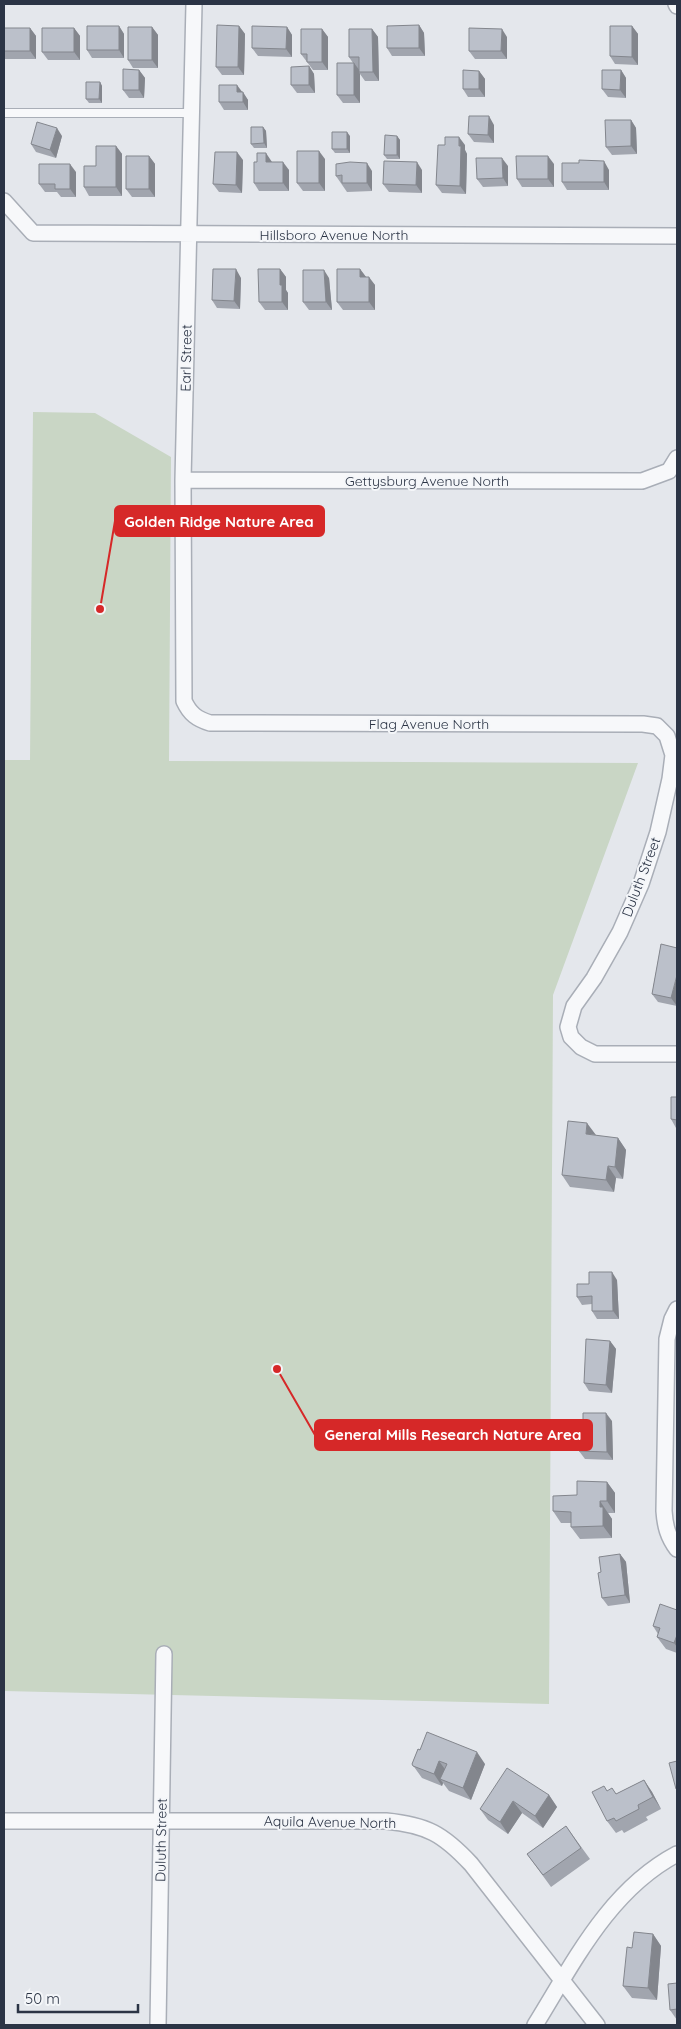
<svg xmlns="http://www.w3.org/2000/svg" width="681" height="2029" viewBox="0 0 681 2029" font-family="Quicksand,sans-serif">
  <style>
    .green { fill: #c9d6c5 }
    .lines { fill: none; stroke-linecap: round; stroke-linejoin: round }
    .service-casing { stroke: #a9aeb7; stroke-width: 10 }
    .minor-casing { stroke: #a9aeb7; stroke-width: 18 }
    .service { stroke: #f7f8fa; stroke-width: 8 }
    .minor { stroke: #f7f8fa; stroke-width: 15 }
    .wall { fill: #a1a5ae }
    .shaded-wall { fill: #83868d }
    .building { fill: #bbc0ca; stroke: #83868d }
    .labels { text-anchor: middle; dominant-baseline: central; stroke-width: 4; stroke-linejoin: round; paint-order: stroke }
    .street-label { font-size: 14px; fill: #2b3445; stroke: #f4f6f9 }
    .leader { fill: none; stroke: #d62828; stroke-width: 2 }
    .callout-dot { fill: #d62828; stroke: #f4f6f9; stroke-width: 2 }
    .callout { fill: #d62828; stroke: #d62828; stroke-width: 2 }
    .callout-label { font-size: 15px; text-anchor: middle; font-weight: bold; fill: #fff }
  </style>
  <rect width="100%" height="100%" fill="#e4e7ec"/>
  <!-- green -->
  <path class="green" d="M33 412 95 413 171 457 169 761 638 763 553 995 549 1704 4 1691V760H30Z"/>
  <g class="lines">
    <!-- service casing -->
    <g class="service-casing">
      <path id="service" d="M4 113H191"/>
    </g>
    <!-- minor casing -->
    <g class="minor-casing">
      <path id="minor" d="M194 4 183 480 184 701C190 714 197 719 210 723L643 724 657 726 667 736 673 755 670 779 658 832 641 884 620 932 594 978 574 1006 568 1027 571 1037 581 1047 595 1054H677
        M676 4 677 6
        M4 201 33 233 677 236
        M183 480 642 481 669 471 677 458
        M677 1309 672 1319 667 1339 664 1511C665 1526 668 1537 677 1549
        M4 1821H386C427 1825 443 1834 471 1864L597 2025
        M158 2025 164 1654
        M535 2025C574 1962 609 1890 677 1854"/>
    </g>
    <!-- service -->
    <use href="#service" class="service"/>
    <!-- minor -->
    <use href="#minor" class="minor"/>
  </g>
  <!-- wall -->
  <path class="wall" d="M419 25 424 33 425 56H392L387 48Z
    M119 26 124 34V58H92L87 50Z
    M239 26 245 34 244 75H222L216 67Z
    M632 26 638 34V65L615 64 610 56Z
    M152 27 158 35V68H133L128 60Z
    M287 27 292 35V57L258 56 252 48Z
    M4 28H30L36 36V59H4Z
    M74 28 80 36V60H48L42 52Z
    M322 29 328 37V70H313L301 54Z
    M372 29 378 37 379 81H365L360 74V103H343L337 95 353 63 349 57Z
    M507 37V59H475L469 51Z
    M309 66 314 74 315 93H297L291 85Z
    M139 70 145 78 144 98H129L123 90Z
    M621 70 626 78V98L608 97 602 89Z
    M479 71 485 79V97H468L463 89Z
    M100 82 102 86V103H89L86 99Z
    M242 92 248 100V110H224L219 102Z
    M631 120 636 128 637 154 612 155 606 147Z
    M494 125V143L474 142 468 134Z
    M263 127 266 131 267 148H254L251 144Z
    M62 136 56 158 36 152 31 144Z
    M350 136V153H335L332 149Z
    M397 136 400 140V159H387L384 155Z
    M465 145V150L467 154 466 194 442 193 436 185Z
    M116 146 122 154V196H89L84 187 96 166Z
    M149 156 155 164V197H132L126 189Z
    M325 159V191H303L297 183Z
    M243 160 242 193 219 192 213 184Z
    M272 162 289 170V191H259L254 183Z
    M579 163 609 170V190H567L562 182Z
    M554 164V187H522L517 179Z
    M508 166V186L483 187 477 179Z
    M422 170V193L389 192 383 184Z
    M372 171V191L347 192 336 176Z
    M76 172V197H61L57 192H45L39 184Z
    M280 269 286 277V290L288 293V310H265L259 302Z
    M360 269 366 277 375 285V310H343L337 302Z
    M241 278 240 309 217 308 212 300Z
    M329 278 332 310H309L303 302Z
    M661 944 677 1006 658 1002 652 994Z
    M677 1097V1128H676L671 1119Z
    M618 1138 626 1150 623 1179 616 1178 614 1192 570 1187 562 1175Z
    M617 1280 619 1319H597L592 1311V1304L582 1305 577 1297 589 1284Z
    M610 1341 616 1349 612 1393 589 1391 584 1383Z
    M612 1421 613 1460 585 1459 579 1451Z
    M607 1482 615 1493V1513H608L612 1519V1538L580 1539 571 1527V1523H561L553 1511 577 1495Z
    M620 1554 626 1562 630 1603 608 1606 602 1598 601 1572Z
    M677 1610V1653L666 1649 657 1637 658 1634 653 1626Z
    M418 1749 485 1764 471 1800 449 1791 443 1783 442 1786 422 1778 412 1764Z
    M644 1780 652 1792 661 1809 646 1817 648 1820 624 1833 622 1830 616 1833 607 1821 612 1788 616 1794Z
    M549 1795 557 1807 543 1828 522 1813 508 1834 488 1820 480 1809Z
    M566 1826 590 1859 551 1887 527 1854Z
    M653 1934 661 1946 657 2000 632 1998 623 1986 632 1948Z
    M677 1983V2020L670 2010Z"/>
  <!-- shaded-wall -->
  <path class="shaded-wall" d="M419 25 424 33 425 56 419 48Z
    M119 26 124 34V58L119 50Z
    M239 26 245 34 244 75 238 67Z
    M632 26 638 34V65L632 57Z
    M152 27 158 35V68L152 60Z
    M287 27 292 35V57L286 49Z
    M30 28 36 36V59L30 51Z
    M74 28 80 36V60L74 52Z
    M322 29 328 37V70L322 62Z
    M372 29 378 37 379 81 373 72Z
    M502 29 507 37V59L501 51Z
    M354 63 360 71 359 72 360 74V103L354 95Z
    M309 66 314 74 315 93 309 85Z
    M139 70 145 78 144 98 139 90Z
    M621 70 626 78V98L620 90Z
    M479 71 485 79V97L479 89Z
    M100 82 102 86V103L99 99Z
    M237 85 243 93 237 92Z
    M243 92 248 100V110L243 102Z
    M489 116 494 125V143L488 135Z
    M631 120 636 128 637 154 631 146Z
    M263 127 266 131 267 148 264 143Z
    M57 128 62 136 56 158 50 150Z
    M347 132 350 136V153L347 149Z
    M397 136 400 140V159L397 155Z
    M459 137 465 145V150L467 154 466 194 460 186Z
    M116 146 122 154V196L116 187Z
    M319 151 325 159V191L319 183Z
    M237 152 243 160 242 193 236 185Z
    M266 153 272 162H266Z
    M149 156 155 164V197L149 189Z
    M548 156 554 164V187L548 179Z
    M502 158 508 166V186L503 178Z
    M604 161 609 170V190L604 182Z
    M283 162 289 170V191L283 183Z
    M417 162 422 170V193L416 185Z
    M367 163 372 171V191L367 183Z
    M70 164 76 172V197L70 189Z
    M236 269 241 278 240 309 234 301Z
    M280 269 286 277V290L288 293V310L282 302 280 285Z
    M360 269 366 277H360Z
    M324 270 329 278 332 310 326 302Z
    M369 277 375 285V310L369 302Z
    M677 975V1006L671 998Z
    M587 1123 596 1135 586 1134Z
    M618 1138 626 1150 623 1179 615 1167Z
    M608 1166 616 1178 614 1192 606 1180Z
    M612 1272 617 1280 619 1319 613 1311Z
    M610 1341 616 1349 612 1393 606 1385Z
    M606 1413 612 1421 613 1460 607 1452Z
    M607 1482 615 1493V1513L607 1501Z
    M600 1501 612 1519V1538L603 1526 600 1507Z
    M620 1554 626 1562 630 1603 625 1595Z
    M677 1635V1647L674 1643Z
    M477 1752 485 1764 471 1800 463 1788Z
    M439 1761 447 1772 440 1779 443 1783 442 1786 434 1774Z
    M644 1780 652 1792 661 1809 653 1797Z
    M549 1795 557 1807 543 1828 535 1816Z
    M513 1801 522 1813 508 1834 500 1822Z
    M653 1934 661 1946 657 2000 648 1988Z"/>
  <!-- building -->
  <path class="building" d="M217 25 239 26 238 67H216Z
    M419 25V48H387V26Z
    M87 26H119V50H87Z
    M252 26 287 27 286 49 252 48Z
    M610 26H632V57L610 56Z
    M128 27H152V60H128Z
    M4 28H30V51H4Z
    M42 28H74V52H42Z
    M469 28 502 29 501 51H469Z
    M301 29H322V62H307V54H301Z
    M349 29H372L373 72H359V57H349Z
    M337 63H354V95H337Z
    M309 66V85H291V67Z
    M123 69 139 70V90H123Z
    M463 70 479 71V89H463Z
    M602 70H621L620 90 602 89Z
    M86 82H100L99 99H86Z
    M219 85H237V92H243V102H219Z
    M469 116H489L488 135 468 134Z
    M605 120H631V146L606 147Z
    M37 122 57 128 50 150 31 144Z
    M251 127H263L264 143 251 144Z
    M332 132H347V149H332Z
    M385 135 397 136V155H384Z
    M445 137H459V146H461L460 186 436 185 438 145H445Z
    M96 146H116V187H84V166H96Z
    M297 151H319V183H297Z
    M215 152H237L236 185 213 184Z
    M257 153H266V162H283V183H254V162H257Z
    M126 156H149V189H126Z
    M516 156H548V179H517Z
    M476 158H502L503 178 477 179Z
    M579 160 604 161V182H562V163H579Z
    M384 161 417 162 416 185 383 184Z
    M350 162 367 163V183H342V175L336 176V164Z
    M39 164H70V189H55V184H39Z
    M213 269H236L234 301 212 300Z
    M258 269H280V285H282V302H259Z
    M337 269H360V277H369V302H337Z
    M303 270H324L326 302H303Z
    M661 944 677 948V975L671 998 652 994Z
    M671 1097H677V1120L671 1119Z
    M568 1121 587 1123 586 1134 618 1138 615 1167 608 1166 606 1180 562 1175Z
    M589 1272H612L613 1311H592V1296L577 1297V1284H589Z
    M586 1339 610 1341 606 1385 584 1383Z
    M583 1413H606L607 1452 579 1451V1422H583Z
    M577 1481 607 1482V1501H600V1507H603V1526L571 1527V1512L553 1511V1496L577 1495Z
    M620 1554 625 1595 602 1598 598 1573 601 1572 599 1557Z
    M660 1604 677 1610V1635L674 1643 657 1637 660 1628 653 1626Z
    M427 1732 477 1752 463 1788 440 1779 447 1764 439 1761 434 1774 413 1766 412 1764 418 1749 420 1750Z
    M677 1761V1789H676L669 1763Z
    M507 1768 549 1795 535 1816 513 1801 500 1822 480 1809Z
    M644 1780 653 1797 638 1805 639 1809 616 1821 614 1818 607 1821 592 1792 604 1786 607 1791 612 1788 616 1794Z
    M566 1826 581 1848 543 1875 527 1854Z
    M634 1932 653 1934 648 1988 623 1986 627 1947 632 1948Z
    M677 1983V2009L670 2010 668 1984Z"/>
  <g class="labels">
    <!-- street labels -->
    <g class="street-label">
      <text x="334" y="235">Hillsboro Avenue North</text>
      <text transform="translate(186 358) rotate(-89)">Earl Street</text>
      <text x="427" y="481">Gettysburg Avenue North</text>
      <text x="429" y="724">Flag Avenue North</text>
      <text transform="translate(641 877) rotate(-69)">Duluth Street</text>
      <text transform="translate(330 1822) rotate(1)">Aquila Avenue North</text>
      <text transform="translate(161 1840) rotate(-89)">Duluth Street</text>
    </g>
  </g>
  <!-- callouts -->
  <path class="leader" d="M100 609L115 521M277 1369L315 1435"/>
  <g class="callout-dot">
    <circle cx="100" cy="609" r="5"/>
    <circle cx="277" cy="1369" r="5"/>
  </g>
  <g class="callout">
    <rect x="115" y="506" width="209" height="30" rx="5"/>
    <rect x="315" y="1420" width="277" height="30" rx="5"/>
  </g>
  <g class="callout-label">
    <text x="219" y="527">Golden Ridge Nature Area</text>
    <text x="453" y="1440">General Mills Research Nature Area</text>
  </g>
  <!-- border -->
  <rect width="681" height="2029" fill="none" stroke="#2b3445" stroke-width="10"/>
  <!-- scale -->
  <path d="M18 2004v8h120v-8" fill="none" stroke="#2b3445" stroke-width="2.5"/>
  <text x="25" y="2004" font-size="15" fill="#2b3445" stroke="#f4f6f9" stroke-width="4" paint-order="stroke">50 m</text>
</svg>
